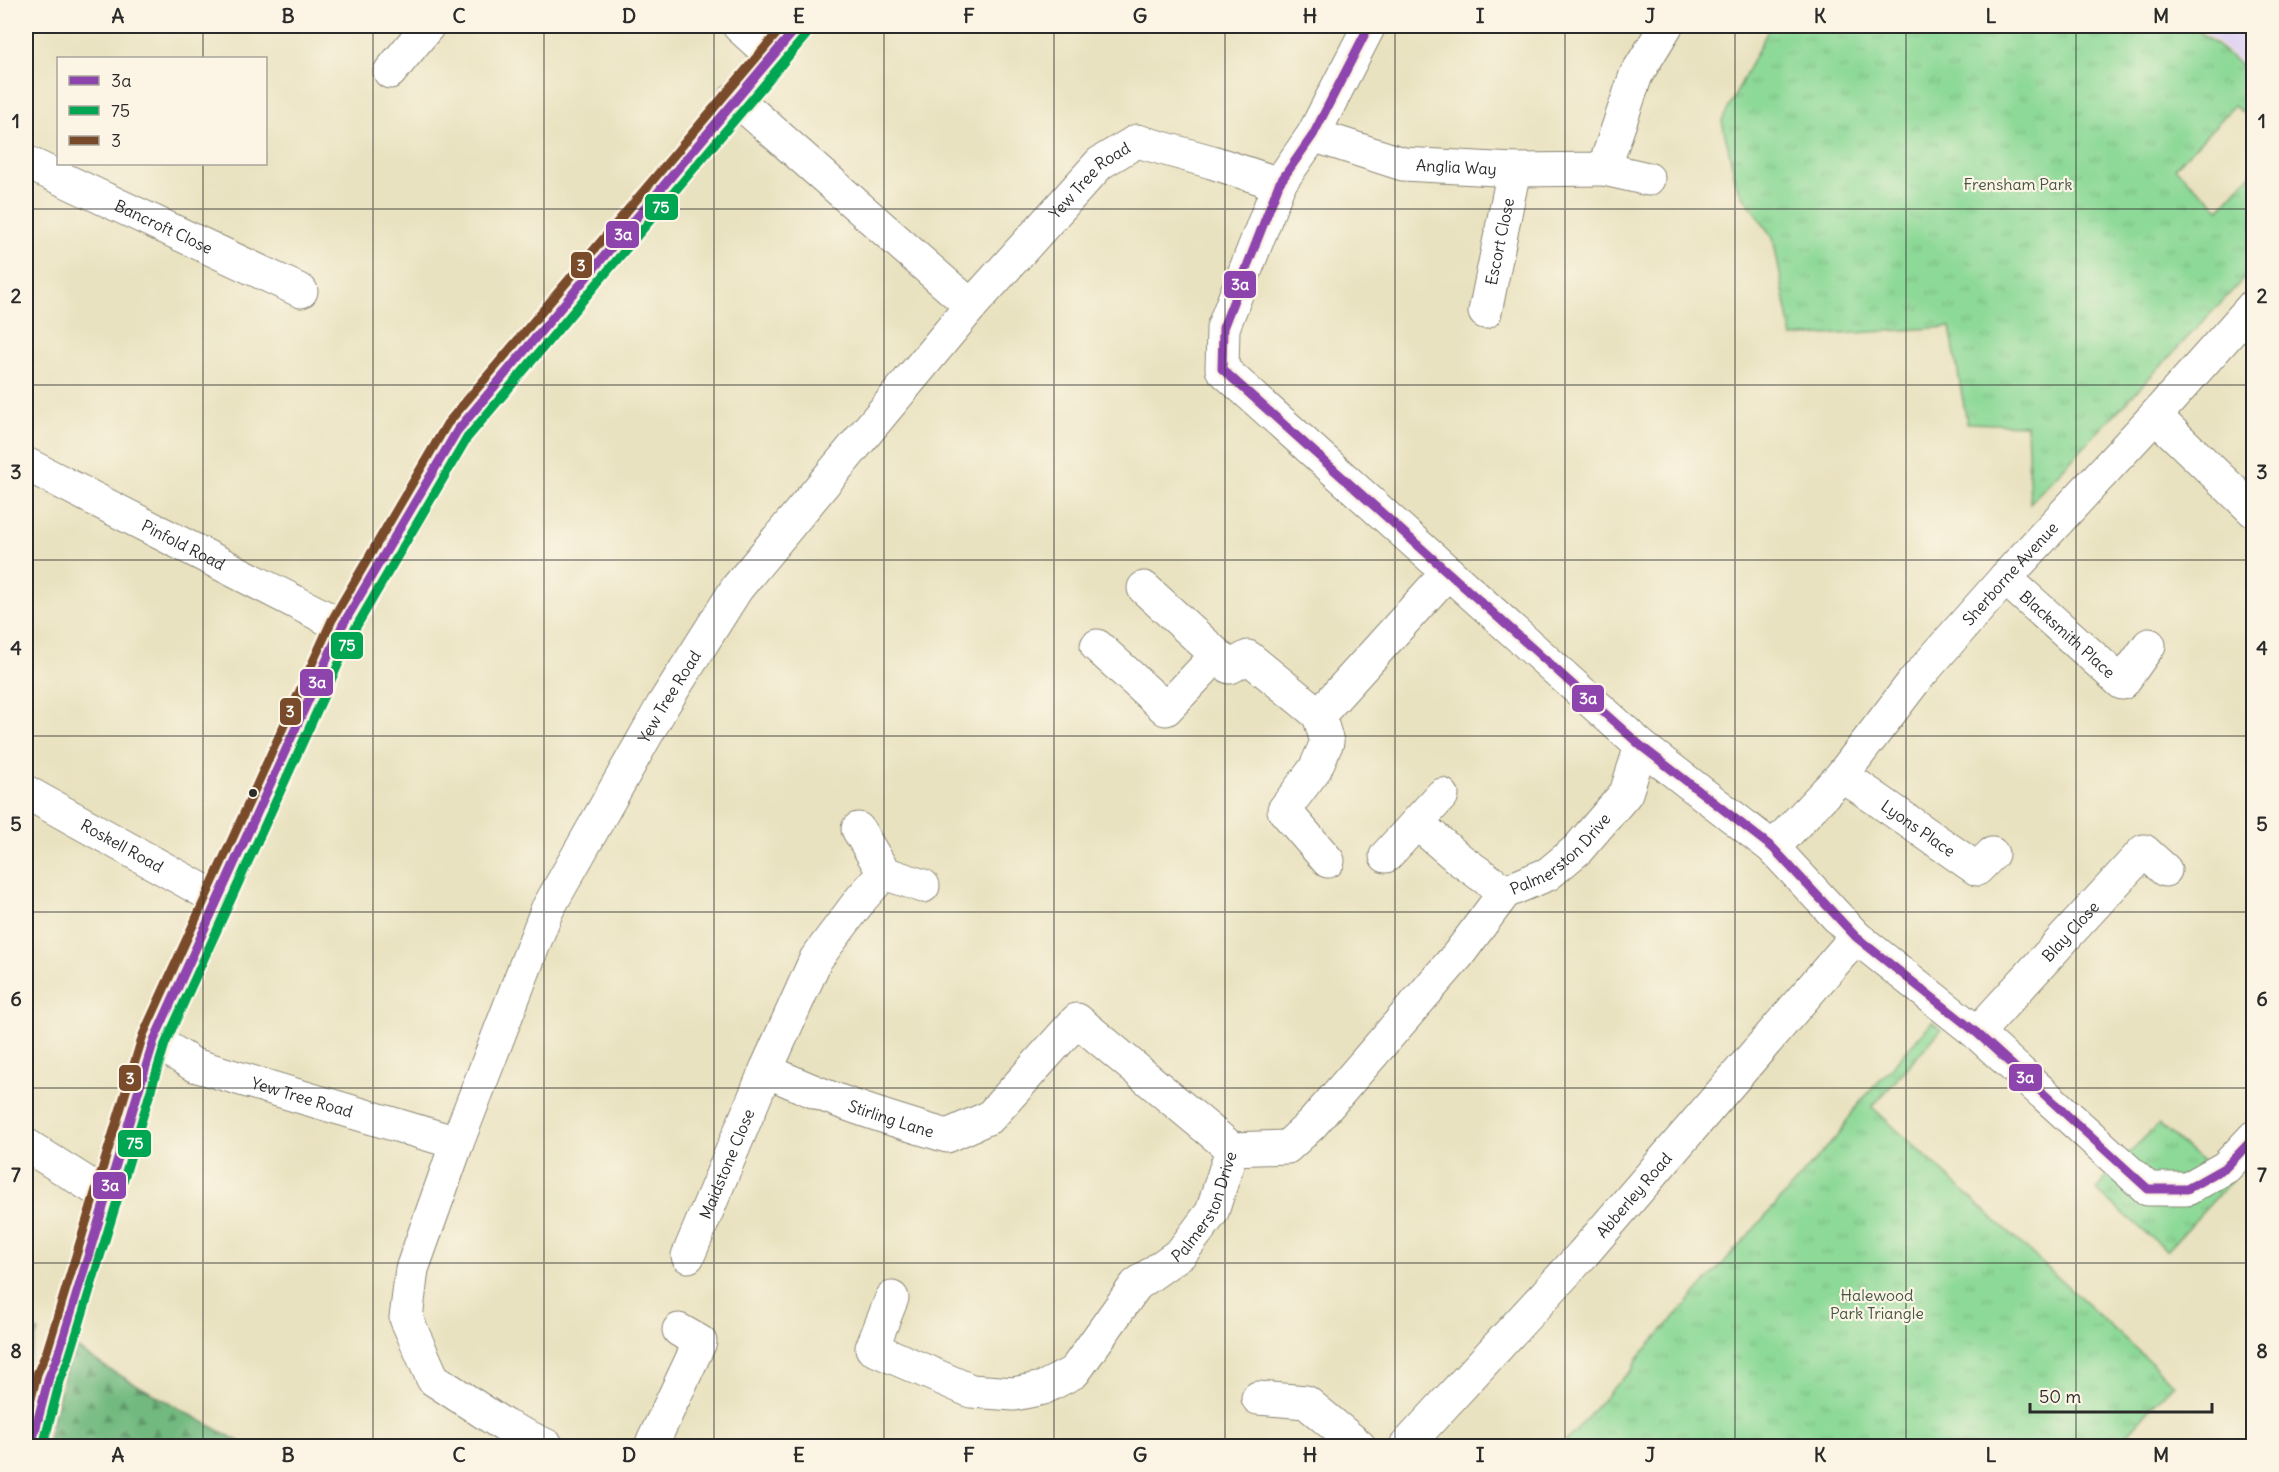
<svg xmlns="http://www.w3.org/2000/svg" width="2279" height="1472" viewBox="0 0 2279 1472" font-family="Delius,sans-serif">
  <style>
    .built { fill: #e1d4f3 }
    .grass { fill: url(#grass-tufts); stroke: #5c8261; stroke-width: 1.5 }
    .forest { fill: url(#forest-firs); stroke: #4e7256; stroke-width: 1.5 }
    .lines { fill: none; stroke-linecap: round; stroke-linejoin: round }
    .minor-casing { stroke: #8a8676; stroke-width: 35 }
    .minor { stroke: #fff; stroke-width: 33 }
    .bus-1-casing { stroke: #fcf5e5; stroke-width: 14 }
    .bus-2-casing { stroke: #fcf5e5; stroke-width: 14 }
    .bus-3-casing { stroke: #fcf5e5; stroke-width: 14 }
    .bus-1 { stroke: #8e44ad; stroke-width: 9 }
    .bus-2 { stroke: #00a651; stroke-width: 9 }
    .bus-3 { stroke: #7a4b2a; stroke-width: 9 }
    .grid { fill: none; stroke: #2b2b2b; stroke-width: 1.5; stroke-opacity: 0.55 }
    .bus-dot { fill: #2b2b2b; stroke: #fcf5e5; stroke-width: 2 }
    .labels { text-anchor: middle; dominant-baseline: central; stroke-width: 4.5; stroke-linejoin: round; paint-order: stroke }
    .street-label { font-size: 16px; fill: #2b2b2b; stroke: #fcf5e5 }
    .park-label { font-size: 16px; fill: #445646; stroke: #fcf5e5 }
    .line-badge { stroke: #fcf5e5; stroke-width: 2 }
    .badge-label { font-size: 16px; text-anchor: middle; font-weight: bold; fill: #fff }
    .neatline { fill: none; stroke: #2b2b2b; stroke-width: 2 }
    .grid-label { font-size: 20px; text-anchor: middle; font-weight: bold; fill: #2b2b2b }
  </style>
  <defs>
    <pattern id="grass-tufts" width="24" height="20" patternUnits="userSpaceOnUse" patternTransform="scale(1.5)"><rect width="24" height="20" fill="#8dd997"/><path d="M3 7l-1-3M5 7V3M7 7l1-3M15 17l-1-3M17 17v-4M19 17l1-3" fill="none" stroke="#7aba82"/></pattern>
    <pattern id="forest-firs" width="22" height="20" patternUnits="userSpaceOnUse" patternTransform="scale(1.5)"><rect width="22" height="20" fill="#72b980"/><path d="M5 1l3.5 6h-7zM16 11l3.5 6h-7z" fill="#5e9769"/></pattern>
  </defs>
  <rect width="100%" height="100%" fill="#fcf5e5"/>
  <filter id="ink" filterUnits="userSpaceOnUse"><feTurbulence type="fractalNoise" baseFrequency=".0167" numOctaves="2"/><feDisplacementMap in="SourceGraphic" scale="12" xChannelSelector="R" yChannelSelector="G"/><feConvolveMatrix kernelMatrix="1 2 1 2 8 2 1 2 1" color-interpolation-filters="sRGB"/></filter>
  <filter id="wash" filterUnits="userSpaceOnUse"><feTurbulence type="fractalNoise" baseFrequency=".008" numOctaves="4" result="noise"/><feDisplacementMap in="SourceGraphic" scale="24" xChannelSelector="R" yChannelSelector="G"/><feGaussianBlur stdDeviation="1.35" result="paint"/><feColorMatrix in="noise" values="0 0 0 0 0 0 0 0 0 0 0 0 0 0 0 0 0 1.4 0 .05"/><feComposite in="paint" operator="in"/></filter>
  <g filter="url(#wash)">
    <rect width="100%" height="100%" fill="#e9e2c0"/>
    <!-- built -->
    <path class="built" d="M2197 26H2253V49L2242 63Z"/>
    <!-- grass -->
    <path class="grass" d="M1770 26H2192L2243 66 2253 54V120L2234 106 2175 168 2220 209 2253 172V269L2030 503 2027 425 1967 423 1950 327 1792 337 1773 238 1737 187 1722 121Z
      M1932 1022 1941 1030 1872 1107 2174 1384 2155 1403 2117 1446H1562L1615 1386 1632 1370 1638 1358 1840 1133 1855 1108Z
      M2159 1124 2215 1173 2232 1180 2167 1251 2096 1190 2119 1162Z"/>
    <!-- forest -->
    <path class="forest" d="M26 1324 38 1331 26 1369Z
      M72 1345 110 1370 247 1446H63L48 1439Z"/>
  </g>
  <g filter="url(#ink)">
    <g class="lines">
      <!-- minor casing -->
      <g class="minor-casing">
        <g id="minor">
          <path d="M739 26 771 55"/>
          <path d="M1369 26 1313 135 1279 184 1223 328 1222 369 1641 746 1773 848 1856 937 1977 1033 2148 1189H2187L2226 1167 2254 1137"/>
          <path d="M390 72 428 26"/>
          <path d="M735 98 971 306"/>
          <path id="s1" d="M1313 135 1403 164 1514 170 1604 169 1636 75 1666 26"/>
          <path id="s2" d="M26 162 301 291"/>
          <path d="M1604 169 1648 179"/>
          <path id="s3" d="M1485 312 1514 170"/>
          <path d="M2155 416 2254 511"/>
          <path id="s4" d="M26 464 342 626"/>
          <path id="s5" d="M2005 578 2122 683 2149 645"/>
          <path d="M1144 588 1230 667 1248 657 1319 715 1448 572"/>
          <path d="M1097 646 1166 709 1217 655"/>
          <path d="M1319 715 1327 742 1315 769 1284 810 1328 861"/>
          <path id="s6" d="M1842 775 1977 869 1992 854"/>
          <path id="s7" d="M26 792 218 899"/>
          <path d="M1417 823 1459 859 1505 892"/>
          <path d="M858 829 884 873 923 886"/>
          <path id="s8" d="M1773 848 1842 775 1915 680 2005 578 2155 416 2254 305"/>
          <path d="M1386 856 1442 795"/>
          <path id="s9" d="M884 873 861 899 816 959 766 1070C825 1099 883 1117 947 1136L990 1117 1077 1020 1232 1149"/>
          <path id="s10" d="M1977 1033 2144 851 2165 870"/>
          <path id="s11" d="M154 1040 194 1065 457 1143"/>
          <path d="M26 1145 107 1196"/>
          <path id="s12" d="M688 1256 766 1070"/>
          <path id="s13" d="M892 1298 872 1348 971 1391 1014 1394 1043 1388 1074 1372 1136 1285 1181 1253 1212 1212 1232 1149 1287 1147 1312 1124 1458 955 1505 892 1548 874 1578 849 1626 793 1641 746"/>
          <path d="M1258 1398 1306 1402 1359 1446"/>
          <path d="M31 1446 49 1377 58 1355 154 1040 342 626 457 431 798 26"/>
          <path id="s14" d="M547 1446 505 1426 433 1379 406 1318 412 1269 457 1143 547 910 663 705 737 588 971 306 1100 163 1137 141 1212 162 1279 184"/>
          <path d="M651 1446 700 1342 679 1330"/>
          <path id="s15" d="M1406 1446 1582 1255 1856 937"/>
        </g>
      </g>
      <!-- minor -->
      <use href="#minor" class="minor"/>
      <!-- bus-1 casing -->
      <g class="bus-1-casing">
        <path id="bus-1" d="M1369 26 1313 135 1279 184 1223 328 1222 369 1641 746 1773 848 1856 937 1977 1033 2148 1189H2187L2226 1167 2254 1138
          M31 1446 49 1377 58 1355 154 1040 342 626 457 431 798 26"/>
      </g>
      <!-- bus-2 casing -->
      <g class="bus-2-casing">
        <path id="bus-2" d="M43 1446 60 1381 69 1358 165 1044 353 632 467 438 807 34"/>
      </g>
      <!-- bus-3 casing -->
      <g class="bus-3-casing">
        <path id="bus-3" d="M26 1420 37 1374 47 1351 143 1035 332 620 447 424 783 26"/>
      </g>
      <!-- bus-1 -->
      <use href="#bus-1" class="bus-1"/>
      <!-- bus-2 -->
      <use href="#bus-2" class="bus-2"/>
      <!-- bus-3 -->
      <use href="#bus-3" class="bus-3"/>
    </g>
  </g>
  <!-- grid -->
  <path class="grid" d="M203 26V58M373 26V1446M544 26V1446M714 26V1446M884 26V1446M1054 26V1446M1225 26V1446M1395 26V1446M1565 26V1446M1735 26V1446M1906 26V1446M2076 26V1446M203 164V1446M26 209H2254M26 385H2254M26 560H2254M26 736H2254M26 912H2254M26 1088H2254M26 1263H2254"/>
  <!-- markers -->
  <circle class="bus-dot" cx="253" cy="793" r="5"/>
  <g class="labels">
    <!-- street labels -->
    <g class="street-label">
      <text stroke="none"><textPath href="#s1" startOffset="148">Anglia Way</textPath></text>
      <text stroke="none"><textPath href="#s14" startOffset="1546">Yew Tree Road</textPath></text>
      <text stroke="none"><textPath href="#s2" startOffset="152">Bancroft Close</textPath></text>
      <text stroke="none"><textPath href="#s3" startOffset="72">Escort Close</textPath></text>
      <text stroke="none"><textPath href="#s4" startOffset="177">Pinfold Road</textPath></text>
      <text stroke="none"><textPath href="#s8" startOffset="363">Sherborne Avenue</textPath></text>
      <text stroke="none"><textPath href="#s5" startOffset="84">Blacksmith Place</textPath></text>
      <text stroke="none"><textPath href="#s14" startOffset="878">Yew Tree Road</textPath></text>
      <text stroke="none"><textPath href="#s6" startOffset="93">Lyons Place</textPath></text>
      <text stroke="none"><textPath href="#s7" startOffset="110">Roskell Road</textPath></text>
      <text stroke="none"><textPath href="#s13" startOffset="1008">Palmerston Drive</textPath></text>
      <text stroke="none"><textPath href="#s10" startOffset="138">Blay Close</textPath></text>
      <text stroke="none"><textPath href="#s11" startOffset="160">Yew Tree Road</textPath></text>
      <text stroke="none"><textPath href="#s9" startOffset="366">Stirling Lane</textPath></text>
      <text stroke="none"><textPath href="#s12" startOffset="100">Maidstone Close</textPath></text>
      <text stroke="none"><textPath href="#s15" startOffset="339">Abberley Road</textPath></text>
      <text stroke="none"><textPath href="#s13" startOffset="484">Palmerston Drive</textPath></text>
    </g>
    <!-- park labels -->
    <g class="park-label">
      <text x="2018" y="184">Frensham Park</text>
      <text x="1877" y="1295">Halewood<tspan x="1877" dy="18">Park Triangle</tspan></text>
    </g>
  </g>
  <g class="line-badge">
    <rect x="644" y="193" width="35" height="28" rx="6" fill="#00a651"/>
    <rect x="605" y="220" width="35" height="29" rx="6" fill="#8e44ad"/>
    <rect x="570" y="251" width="23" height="28" rx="6" fill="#7a4b2a"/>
    <rect x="1223" y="270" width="34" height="29" rx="6" fill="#8e44ad"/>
    <rect x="330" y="631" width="34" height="29" rx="6" fill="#00a651"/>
    <rect x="299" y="668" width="35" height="29" rx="6" fill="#8e44ad"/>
    <rect x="1571" y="684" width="34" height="29" rx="6" fill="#8e44ad"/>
    <rect x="279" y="697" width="23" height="29" rx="6" fill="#7a4b2a"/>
    <rect x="2008" y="1063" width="35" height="29" rx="6" fill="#8e44ad"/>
    <rect x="118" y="1064" width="24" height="28" rx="6" fill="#7a4b2a"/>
    <rect x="117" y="1129" width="35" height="29" rx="6" fill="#00a651"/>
    <rect x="92" y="1171" width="35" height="29" rx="6" fill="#8e44ad"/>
  </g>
  <g class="badge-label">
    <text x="661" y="213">75</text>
    <text x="623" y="240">3a</text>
    <text x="581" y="271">3</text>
    <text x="1240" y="290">3a</text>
    <text x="347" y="651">75</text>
    <text x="317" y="688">3a</text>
    <text x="1588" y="704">3a</text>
    <text x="290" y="717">3</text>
    <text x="2025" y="1083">3a</text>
    <text x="130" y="1084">3</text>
    <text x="135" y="1149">75</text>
    <text x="110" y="1191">3a</text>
  </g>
  <!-- margin -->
  <rect width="2279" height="1472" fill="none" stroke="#fcf5e5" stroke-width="66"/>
  <!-- legend -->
  <rect x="57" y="57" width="210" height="108" fill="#fcf5e5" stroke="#a8a49b" stroke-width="1.5"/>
  <rect x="69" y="76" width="30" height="9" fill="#8e44ad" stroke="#a8a49b" stroke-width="1.5"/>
  <text x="111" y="87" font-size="18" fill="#2b2b2b">3a</text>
  <rect x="69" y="106" width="30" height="9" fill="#00a651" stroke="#a8a49b" stroke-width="1.5"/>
  <text x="111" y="117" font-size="18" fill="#2b2b2b">75</text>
  <rect x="69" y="136" width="30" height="9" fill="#7a4b2a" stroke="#a8a49b" stroke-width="1.5"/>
  <text x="111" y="147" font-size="18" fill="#2b2b2b">3</text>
  <!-- scale -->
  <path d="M2030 1403v9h182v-9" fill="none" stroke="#2b2b2b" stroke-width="3"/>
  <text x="2039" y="1403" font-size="18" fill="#2b2b2b" stroke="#fcf5e5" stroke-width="4.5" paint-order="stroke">50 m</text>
  <rect x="33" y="33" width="2213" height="1406" class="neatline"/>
  <g class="grid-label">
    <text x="118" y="23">A</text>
    <text x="288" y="23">B</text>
    <text x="459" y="23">C</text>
    <text x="629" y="23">D</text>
    <text x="799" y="23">E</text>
    <text x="969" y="23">F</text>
    <text x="1140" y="23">G</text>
    <text x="1310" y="23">H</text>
    <text x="1480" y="23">I</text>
    <text x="1650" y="23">J</text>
    <text x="1820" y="23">K</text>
    <text x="1991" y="23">L</text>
    <text x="2161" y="23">M</text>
    <text x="16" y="128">1</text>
    <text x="2262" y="128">1</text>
    <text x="16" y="303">2</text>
    <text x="2262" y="303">2</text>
    <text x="16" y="479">3</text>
    <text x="2262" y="479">3</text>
    <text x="16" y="655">4</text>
    <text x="2262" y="655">4</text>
    <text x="16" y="831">5</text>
    <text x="2262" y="831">5</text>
    <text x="16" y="1006">6</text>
    <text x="2262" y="1006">6</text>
    <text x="16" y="1182">7</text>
    <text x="2262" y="1182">7</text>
    <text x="16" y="1358">8</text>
    <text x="2262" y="1358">8</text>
    <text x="118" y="1462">A</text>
    <text x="288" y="1462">B</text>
    <text x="459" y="1462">C</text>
    <text x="629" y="1462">D</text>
    <text x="799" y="1462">E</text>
    <text x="969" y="1462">F</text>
    <text x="1140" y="1462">G</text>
    <text x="1310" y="1462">H</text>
    <text x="1480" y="1462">I</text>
    <text x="1650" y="1462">J</text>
    <text x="1820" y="1462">K</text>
    <text x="1991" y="1462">L</text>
    <text x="2161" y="1462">M</text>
  </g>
</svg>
